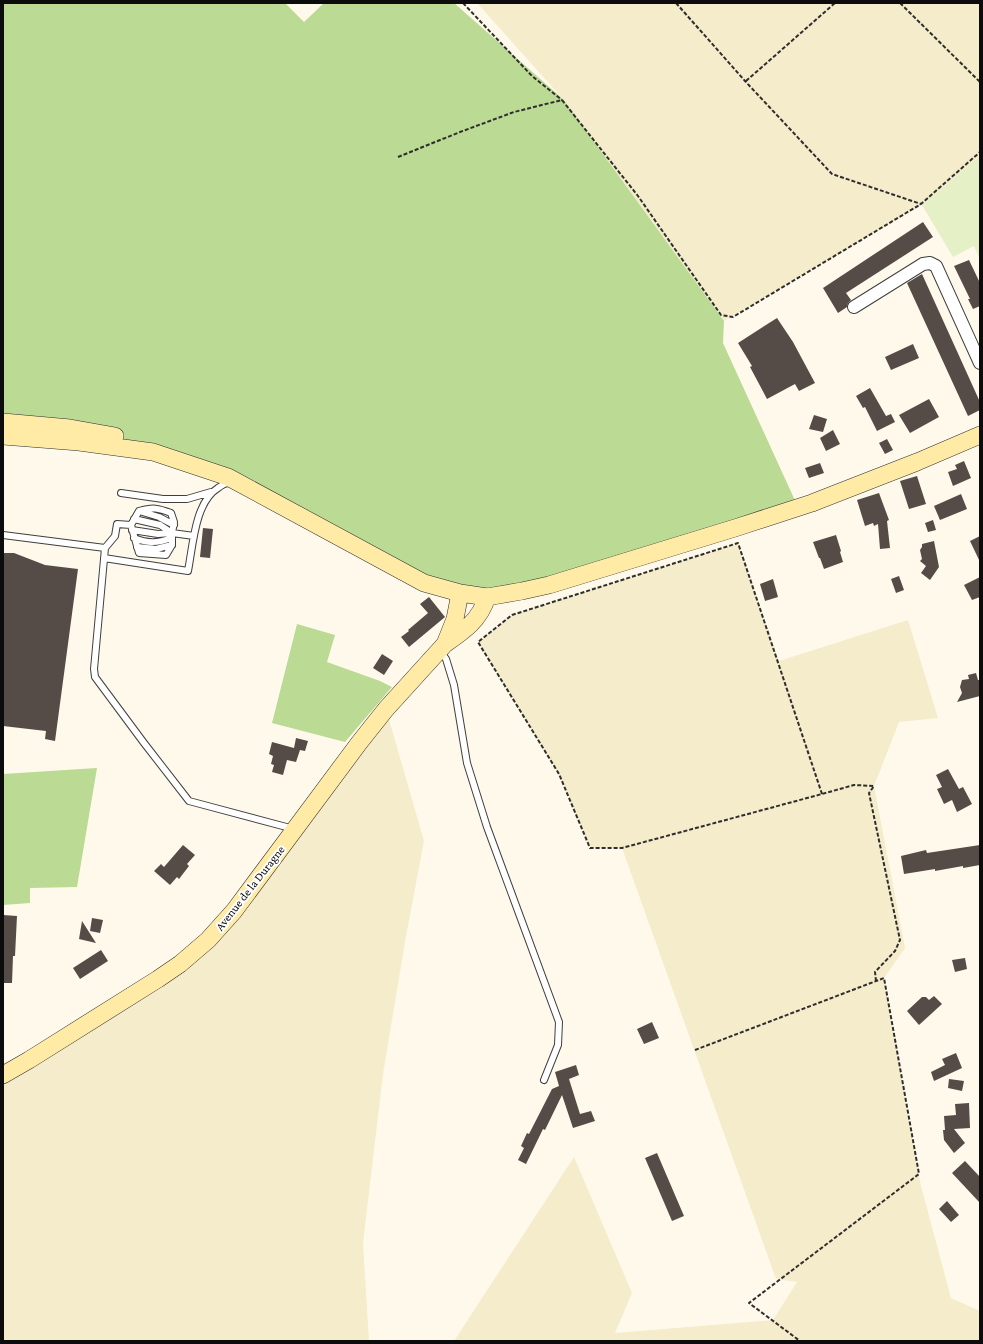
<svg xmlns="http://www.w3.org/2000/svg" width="983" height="1344" viewBox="0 0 983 1344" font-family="'Crimson Pro',serif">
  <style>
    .farmland { fill: #f5eccb }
    .forest { fill: #bbda94 }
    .pitch { fill: #e6f0c7 }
    .building { fill: #554c48 }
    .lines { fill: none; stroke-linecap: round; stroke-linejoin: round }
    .lane-casing { stroke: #3f3f3f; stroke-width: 8 }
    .street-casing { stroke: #3f3f3f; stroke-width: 14 }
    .secondary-casing { stroke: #2e2e2e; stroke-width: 18 }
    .path { stroke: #2e2e2e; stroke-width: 2; stroke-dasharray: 4 2; stroke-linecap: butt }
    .lane { stroke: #fff; stroke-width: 6 }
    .street { stroke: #fff; stroke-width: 12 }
    .secondary { stroke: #ffeba6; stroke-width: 17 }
    .labels { text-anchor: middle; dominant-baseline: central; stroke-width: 4; stroke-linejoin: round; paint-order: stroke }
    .street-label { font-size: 12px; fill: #0c0c0c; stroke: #fff }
  </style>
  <rect width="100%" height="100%" fill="#fff9eb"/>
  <!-- farmland -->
  <path class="farmland" d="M477 3H980V156L922 205 724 321 563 99Z
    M738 543 779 661 908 620 938 718 899 722 874 786 905 948 884 978 921 1186 951 1298 980 1311V1341H454L574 1157 632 1293 615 1333 773 1320 797 1282 776 1279 622 848H590L559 774 478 642 512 615Z
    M386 709 424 841 406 936 383 1074 363 1243 369 1341H3V1075L180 964Z"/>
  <!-- forest -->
  <path class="forest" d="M3 3H285L304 22 324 3H454L563 99 724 321 723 343 798 507 549 585 460 593 228 477 153 452 3 436Z
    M297 624 335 635 327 662 380 681 392 687 345 742 272 723Z
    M97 768 77 887 30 888V903L3 905V774Z"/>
  <!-- pitch -->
  <path class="pitch" d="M980 156V260L974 246 953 257 922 205Z"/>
  <!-- building -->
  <path class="building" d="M923 222 933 237 846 293 851 300 848 303 847 307 838 313 823 288Z
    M969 260 980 283V306L973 309 968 299H970L954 266Z
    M922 274 980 402V410L968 416 907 283Z
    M777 318 793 342 815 383 799 391 795 384 767 399 750 367 752 366 738 343Z
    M913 344 919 358 891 370 885 357Z
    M870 388 886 416 891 414 895 422 877 431 865 407 863 408 856 396Z
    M929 399 939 417 910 433 899 415Z
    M814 415 827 419 823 432 809 429Z
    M833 430 840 444 826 451 820 438Z
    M887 439 893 450 885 454 879 443Z
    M964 461 971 478 953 486 948 472 957 469 955 465Z
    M820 463 824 473 809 478 805 468Z
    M917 476 926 504 909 509 900 481Z
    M879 493 889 520 887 521 890 548 880 549 878 524 874 526 873 523 865 526 857 500Z
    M961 494 967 509 940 520 934 506Z
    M933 520 936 530 928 532 925 523Z
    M203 528 213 529 210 558 200 557Z
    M836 535 841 551 840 552 843 562 824 569 820 558H819L813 542Z
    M980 536V562L970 541Z
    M934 541 939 567 930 580 921 573 926 566 920 561 922 559 920 550 922 547V544Z
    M3 553H14L45 565 78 569 55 741 45 739 46 731 3 726Z
    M899 576 904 590 896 593 891 579Z
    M980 577V597L972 600 964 585Z
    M773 579 778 597 765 601 760 584Z
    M429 597 445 617 409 647 401 637 409 631 408 630 428 613 420 604Z
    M382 654 393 661 384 675 373 668Z
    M976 673 978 680H980V696L957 702 962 693 960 687 962 680 969 679 968 675Z
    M296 738 308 741 305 751 300 750 296 762 287 760 283 775 272 772 274 765 271 764 273 756 269 754 272 742 294 748Z
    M948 769 959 789 963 787 972 804 957 812 952 800 944 804 937 789 942 787 936 775Z
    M183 845 195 855 187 864 189 866 179 879 177 877 170 885 154 871 161 864 164 867Z
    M980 845V865L963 868V866L935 871V869L904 874 901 856 926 850 927 853Z
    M3 915 17 916 15 956H13L12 983H3Z
    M92 918 103 920 100 933 90 931Z
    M82 921 96 943 79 939Z
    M101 950 108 961 80 979 73 968Z
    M965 958 967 969 955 972 952 960Z
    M934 996 942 1004 919 1025 907 1011 922 997H926L929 1000Z
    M652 1022 659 1038 644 1044 637 1029Z
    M956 1053 962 1068 934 1081 931 1072 945 1065 942 1059Z
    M576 1065 579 1075 569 1079 580 1114 591 1111 595 1121 573 1128 562 1095 545 1130 543 1129 526 1164 518 1160 524 1148 521 1146 527 1133 529 1134 552 1089 559 1086 555 1072Z
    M949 1079 964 1081 962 1091 948 1088Z
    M969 1103 970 1128 954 1129 965 1143 954 1153 944 1140 943 1130H945L944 1116 956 1115 955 1104Z
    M657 1153 684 1216 672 1221 645 1158Z
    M965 1161 980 1177V1203L952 1173Z
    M947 1201 959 1215 951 1222 939 1209Z"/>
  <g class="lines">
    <!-- lane casing -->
    <g class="lane-casing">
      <path id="lane" d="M121 493 163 499H187L211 492
        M139 511 159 517 174 525
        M134 519 160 525 172 533
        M131 525 139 553 166 555 172 545V533
        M132 530 158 534 172 533
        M3 535 105 548 94 669 95 677 144 743 189 801 294 829
        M134 538C149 544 157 543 172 538
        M137 547 156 549 172 545
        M105 548 115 536 117 524 131 525 139 511C153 507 158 508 171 513L174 522 172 533 194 536
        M104 558 188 571C193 545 195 502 218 488 222 485 225 483 229 483
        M441 652 446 659 454 685 467 763 487 827 559 1022 558 1045 544 1080"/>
    </g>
    <!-- street casing -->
    <g class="street-casing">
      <path id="street" d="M854 307 923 264 930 263 936 266 980 363"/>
    </g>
    <!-- secondary casing -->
    <g class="secondary-casing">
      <path id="secondary" d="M3 422 70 428 115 436
        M3 436 79 442 153 452 228 477 424 583 460 593 487 597 522 591 549 585 735 528 812 503 917 462 980 435
        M445 644C464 631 480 620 487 597
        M3 1075 29 1060 158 979 180 964 208 940 234 911 359 743 386 709 445 644 455 619 460 593"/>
    </g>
    <!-- path -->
    <path class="path" d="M463 3 532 76 562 100
      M676 3 745 81 832 174 921 204
      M900 3 980 82
      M746 81 835 3
      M398 157 460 132 514 112 562 100 638 196 721 315 733 317 921 204 980 152
      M822 794 738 543 512 615 478 642 559 774 590 848H622L822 794 854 785 874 786 869 793 900 940 895 951 875 972 876 981
      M695 1050 884 978 919 1174 749 1303 800 1341"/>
    <!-- lane -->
    <use href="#lane" class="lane"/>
    <!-- street -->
    <use href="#street" class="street"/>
    <!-- secondary -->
    <use href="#secondary" class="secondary"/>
  </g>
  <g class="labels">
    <!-- street labels -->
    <g class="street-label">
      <text transform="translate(250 888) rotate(-52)">Avenue de la Duragne</text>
    </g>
  </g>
  <!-- border -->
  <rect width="983" height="1344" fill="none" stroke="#0c0c0c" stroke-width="8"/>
</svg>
